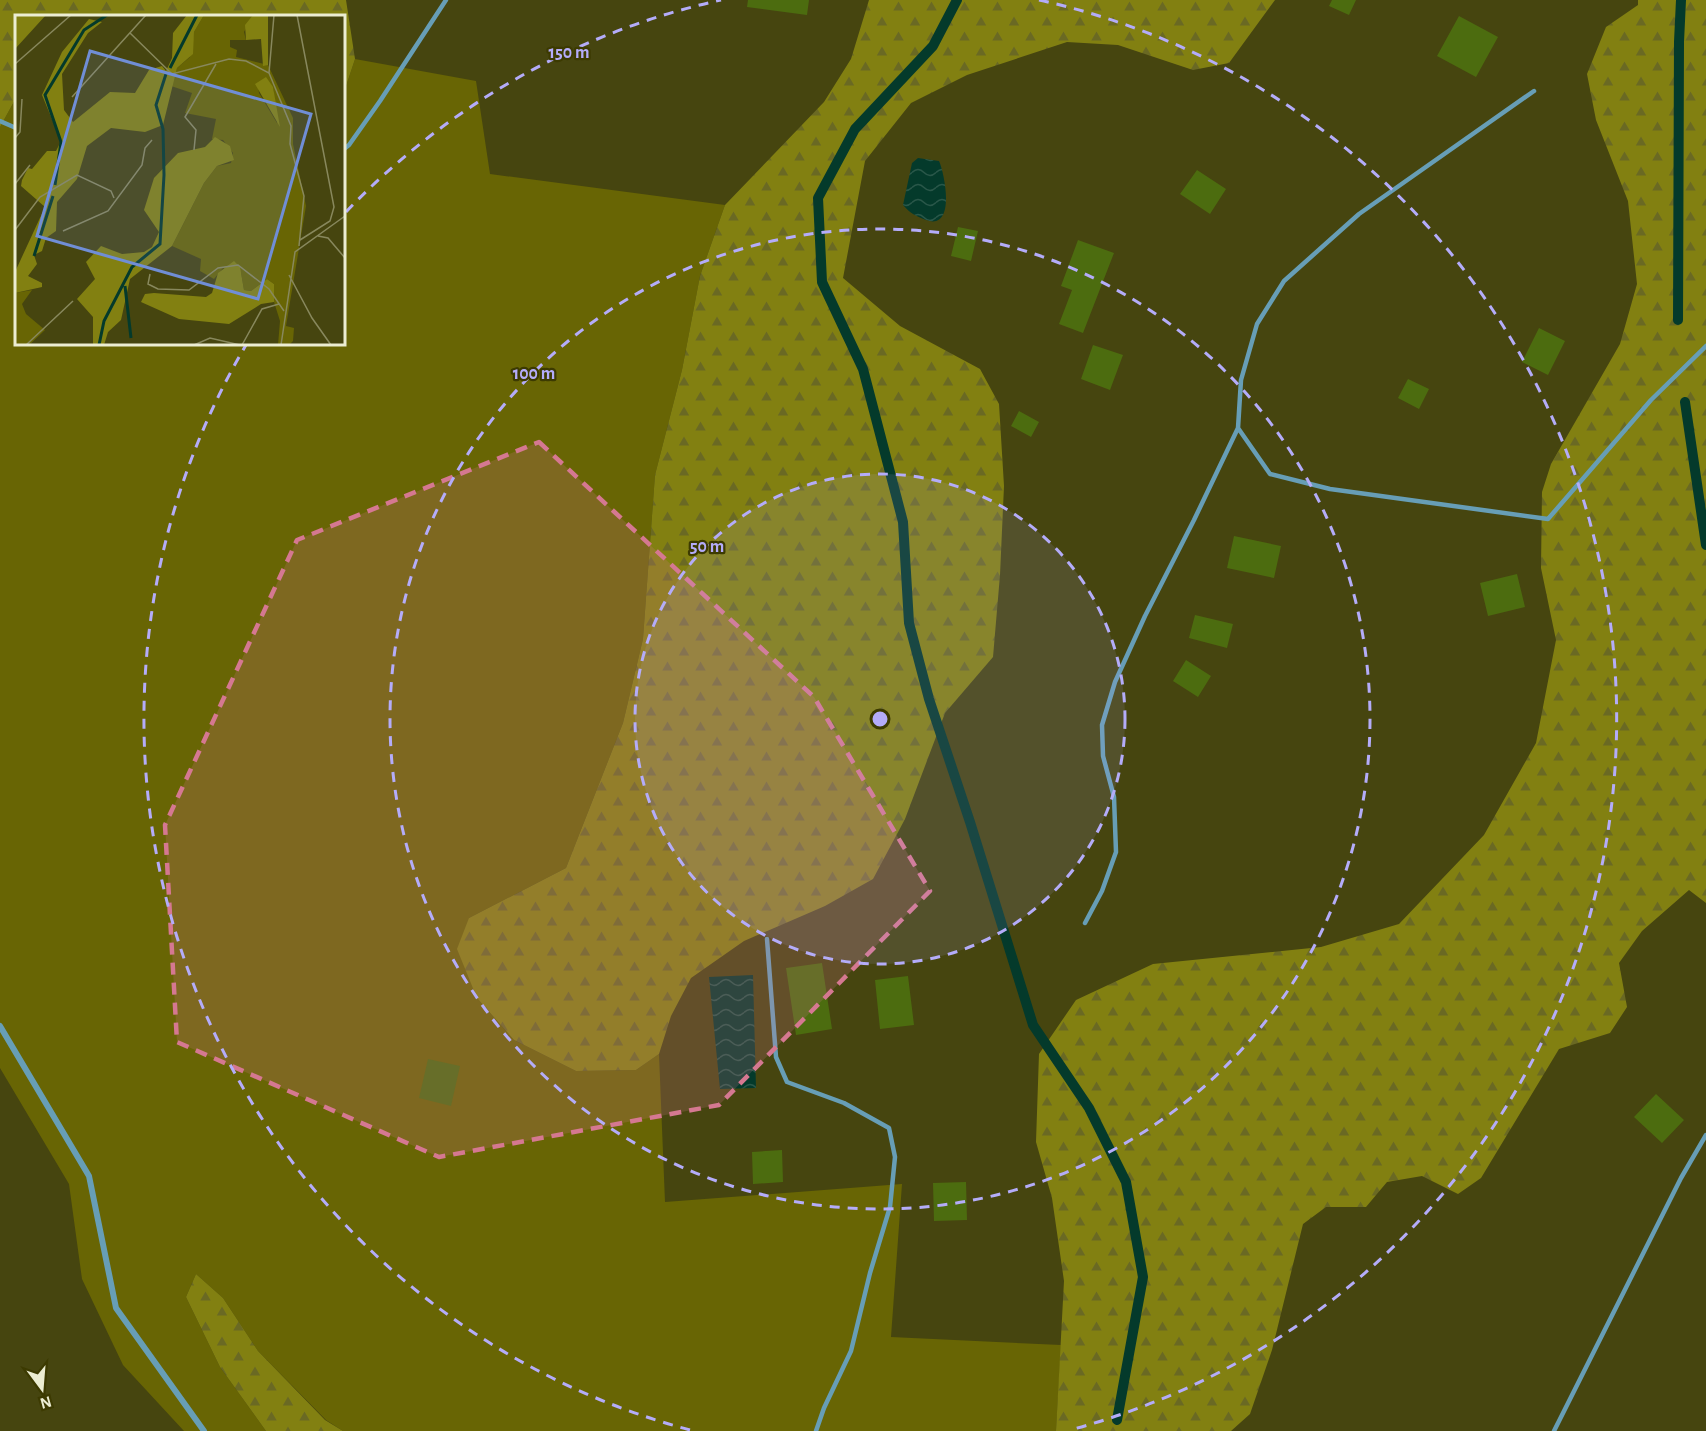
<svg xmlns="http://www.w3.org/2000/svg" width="1706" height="1431" viewBox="0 0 1706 1431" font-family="'Alegreya Sans',sans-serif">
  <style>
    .grass { fill: #686504 }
    .forest { fill: url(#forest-firs) }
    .water { fill: url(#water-waves) }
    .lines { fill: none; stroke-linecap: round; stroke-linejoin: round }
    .stream { stroke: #043a2b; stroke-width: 10 }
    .building { fill: #4c6c0f }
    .service { stroke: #679eb6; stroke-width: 4.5 }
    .minor { stroke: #679eb6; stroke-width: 6 }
    .marked { fill: #d57891; fill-opacity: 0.2; stroke: #d57891; stroke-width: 4.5; stroke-dasharray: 12 8; stroke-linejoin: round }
    .ring { fill: none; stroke: #b4acf9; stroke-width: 3; stroke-dasharray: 10 8 }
    .inset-river { fill: none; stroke: #043a2b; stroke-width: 3 }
    .inset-road { fill: none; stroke: #88885d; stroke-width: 1.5 }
    .view { fill: #708ed6; fill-opacity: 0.15; stroke: #708ed6; stroke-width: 3 }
    .inset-edge { fill: none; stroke: #ecedd2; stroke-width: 3 }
    .centre { fill: #b4acf9; stroke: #3c3a01; stroke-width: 3 }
    .ring-label { font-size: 18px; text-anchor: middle; font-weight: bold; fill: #b4acf9; stroke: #3c3a01; stroke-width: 4.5; stroke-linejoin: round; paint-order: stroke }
  </style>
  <defs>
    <pattern id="forest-firs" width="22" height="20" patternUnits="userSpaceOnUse" patternTransform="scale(1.5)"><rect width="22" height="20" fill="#828011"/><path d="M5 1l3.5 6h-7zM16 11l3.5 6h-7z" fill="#6a6923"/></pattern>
    <pattern id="water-waves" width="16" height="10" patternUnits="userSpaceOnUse" patternTransform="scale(1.5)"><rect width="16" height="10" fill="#043a2b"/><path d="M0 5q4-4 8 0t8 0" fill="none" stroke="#295749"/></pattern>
  </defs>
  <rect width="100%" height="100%" fill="#46450f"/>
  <!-- grass -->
  <path class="grass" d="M355 59 476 81 490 174 725 205 700 276 682 370 655 475 643 639 623 723 566 868 469 918 477 998 514 1040 576 1071 636 1070 659 1054 665 1202 902 1184 891 1337 1061 1345 1056 1431H343L326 1420 258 1351 223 1298 196 1274 186 1297 220 1367 266 1431H184L123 1365 82 1279 69 1184 0 1068V127L16 98V344H344V92Z"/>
  <!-- forest -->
  <path class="forest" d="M0 0H346L355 59 344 92V16H16V98L0 127Z
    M869 0H1275L1229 63 1193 70 1118 45 1067 42 967 75 911 103 865 161 843 278 900 326 980 369 999 404 1004 486 1000 575 993 657 945 713 905 819 873 879 825 906 744 941 691 978 671 1016 659 1054 636 1070 576 1071 514 1040 477 998 457 949 469 918 566 868 623 723 643 639 655 475 682 370 700 276 725 205 824 102 851 59Z
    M1638 0H1706V903L1689 890 1642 931 1619 963 1627 1007 1610 1033 1559 1049 1481 1178 1458 1194 1422 1176 1387 1182 1366 1207H1326L1303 1224 1272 1350 1250 1414 1231 1431H1056L1064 1281 1052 1198 1036 1142 1039 1054 1076 1000 1153 964 1321 947 1399 924 1484 835 1536 743 1556 640 1541 568 1542 492 1551 464 1620 344 1637 284 1628 201 1596 120 1587 74 1606 27 1638 5Z
    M196 1274 223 1298 258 1351 325 1420 343 1431H266L220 1367 186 1297Z"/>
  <!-- water -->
  <path class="water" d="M918 158 939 161C945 174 956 231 926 220 915 216 910 213 903 205L912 163Z
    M753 975 756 1088 720 1089 709 977Z"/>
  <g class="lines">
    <!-- stream -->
    <path class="stream" d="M957 0 933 46 855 129 818 198 822 282 863 369 903 522 909 623 929 699 970 822 1033 1025 1089 1108 1126 1182 1143 1277 1117 1420
      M1678 320 1679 42 1681 0
      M1685 402 1706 545"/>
  </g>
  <!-- building -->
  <path class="building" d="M748 0H809L807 15 747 7Z
    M1332 0H1356L1349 15 1329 6Z
    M1459 16 1498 37 1476 77 1437 56Z
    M1197 170 1226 189 1210 214 1180 194Z
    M958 227 978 231 971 261 951 256Z
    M1078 240 1114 253 1083 333 1059 324 1072 290 1061 286Z
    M1539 328 1565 341 1548 375 1522 362Z
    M1093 345 1123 355 1110 390 1081 379Z
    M1408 379 1429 389 1419 409 1398 398Z
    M1019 411 1039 422 1031 437 1011 426Z
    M1234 536 1281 546 1274 578 1227 568Z
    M1517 574 1525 607 1488 616 1480 583Z
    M1195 615 1233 624 1227 648 1189 638Z
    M1186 660 1211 676 1198 697 1173 681Z
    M822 963 832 1029 796 1035 786 968Z
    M908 976 914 1025 880 1029 875 980Z
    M428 1059 460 1066 451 1106 419 1098Z
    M1656 1094 1684 1120 1662 1143 1634 1117Z
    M782 1150 783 1182 753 1184 752 1152Z
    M966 1182 967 1220 934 1221 933 1183Z"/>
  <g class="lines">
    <!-- service -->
    <path class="service" d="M0 121 16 128
      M344 149 349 145 380 101 446 0
      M1238 428 1270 474 1330 489 1548 519 1651 400 1706 346
      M1085 923 1102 891 1116 852 1114 797 1103 756 1102 725 1115 682 1145 616 1194 520 1238 428 1241 380 1257 324 1284 281 1359 214 1534 91
      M767 939 776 1057 787 1082 844 1103 889 1128 895 1157 890 1207 870 1273 851 1351 824 1408 816 1431
      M1554 1431 1681 1178 1706 1135"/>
    <!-- minor -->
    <path class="minor" d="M0 1026 89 1176 116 1308 204 1431"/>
  </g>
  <!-- marked area -->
  <path class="marked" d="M539 442 814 697 930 891 719 1105 439 1157 177 1042 165 825 297 540Z"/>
  <!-- distance rings -->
  <circle cx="880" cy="719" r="245" fill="#b4acf9" fill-opacity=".12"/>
  <g class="ring">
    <circle cx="880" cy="719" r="245"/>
    <circle cx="880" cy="719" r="490"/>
    <path d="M690 1430A736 736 0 0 1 246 345M346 212A736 736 0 0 1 721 0M1039 0A736 736 0 0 1 1070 1430"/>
  </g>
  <!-- overview -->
  <g transform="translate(15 15)">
    <rect width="330" height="330" fill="#46450f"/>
    <path d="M189 0H238L229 17 231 25H215V32L222 35 221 42 253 50 278 103V129L291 191 271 311 279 313 278 326 274 330H263L265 306 259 287V269L252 264 236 276 229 275 226 258 208 253 199 264 185 256 186 244 157 231 189 168 202 151 216 148 218 138 208 125 197 124 201 104 170 98 177 78 156 71 162 53 175 42 179 17ZM243 70 258 72 262 108 244 78ZM17 275 7 289 11 299 30 315 14 330H0V278Z" fill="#686504" fill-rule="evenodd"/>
    <path d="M0 0H31L0 34ZM172 0H189L179 17 178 39 162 53 148 110 130 117 96 113 72 131 62 164 42 187 41 216 31 223 27 236 19 240 22 249 13 261 27 268V272L0 278V257L30 192 6 171 7 165 13 153 17 154 32 136H41L46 126 27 80 47 37 74 4 87 7 73 18 47 59 49 95 58 107 95 77 120 78 134 55 147 51 151 56 157 43 158 18ZM238 0H253V50L248 51 246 24 231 25 230 10ZM251 62 258 72 265 112 240 69ZM200 122 215 131 219 145 202 151 189 168 157 231 115 264 106 305 93 317 89 330H78V302L62 284 80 264 71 247 86 231 107 239 129 237 137 232 144 217 129 195 139 163 163 138 190 132ZM219 246 225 252 229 275 236 276 252 264 259 269V287L246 289 214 309 164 304 126 287 130 279 139 278 191 282 197 278 203 258Z" fill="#828011"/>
    <path class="inset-river" d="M155 53 182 0M40 170 46 127 30 80 69 15 92 0M19 241 38 181M110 271 116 323M84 330 89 306 117 252 145 229 149 160 148 114 141 90 151 59"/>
    <path class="inset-road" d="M282 0 319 192 315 206 285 225M115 18 157 59 214 44 231 46 254 58 276 111 275 129 289 181 284 231M0 49 56 0M254 58 259 0M57 82 131 0M0 123 5 117 7 84M179 135 181 115 170 102 201 49M0 169 15 150M0 215 25 182 62 160 96 176 99 183M48 216 93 196 127 150 130 133 137 125M303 221 313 223 330 243M135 259 133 269 143 274 174 275 203 253 223 250 254 274 269 296M274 260 297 303 316 330M11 330 58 286M179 330 195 323 225 330M227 330 247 294 264 289M266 330 280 237 330 201"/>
    <path class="view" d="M75 36 296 99 243 284 22 221Z"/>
    <rect width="330" height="330" class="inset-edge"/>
  </g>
  <circle cx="880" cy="719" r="9" class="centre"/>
  <g class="ring-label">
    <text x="569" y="58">150 m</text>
    <text x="534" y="379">100 m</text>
    <text x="707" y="552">50 m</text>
  </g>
  <!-- north arrow -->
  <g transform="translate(42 1389) rotate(164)" stroke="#3c3a01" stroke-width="4.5" paint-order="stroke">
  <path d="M0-4.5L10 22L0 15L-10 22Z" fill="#ecedd2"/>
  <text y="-9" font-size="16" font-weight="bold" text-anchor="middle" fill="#ecedd2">N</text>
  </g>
</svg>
